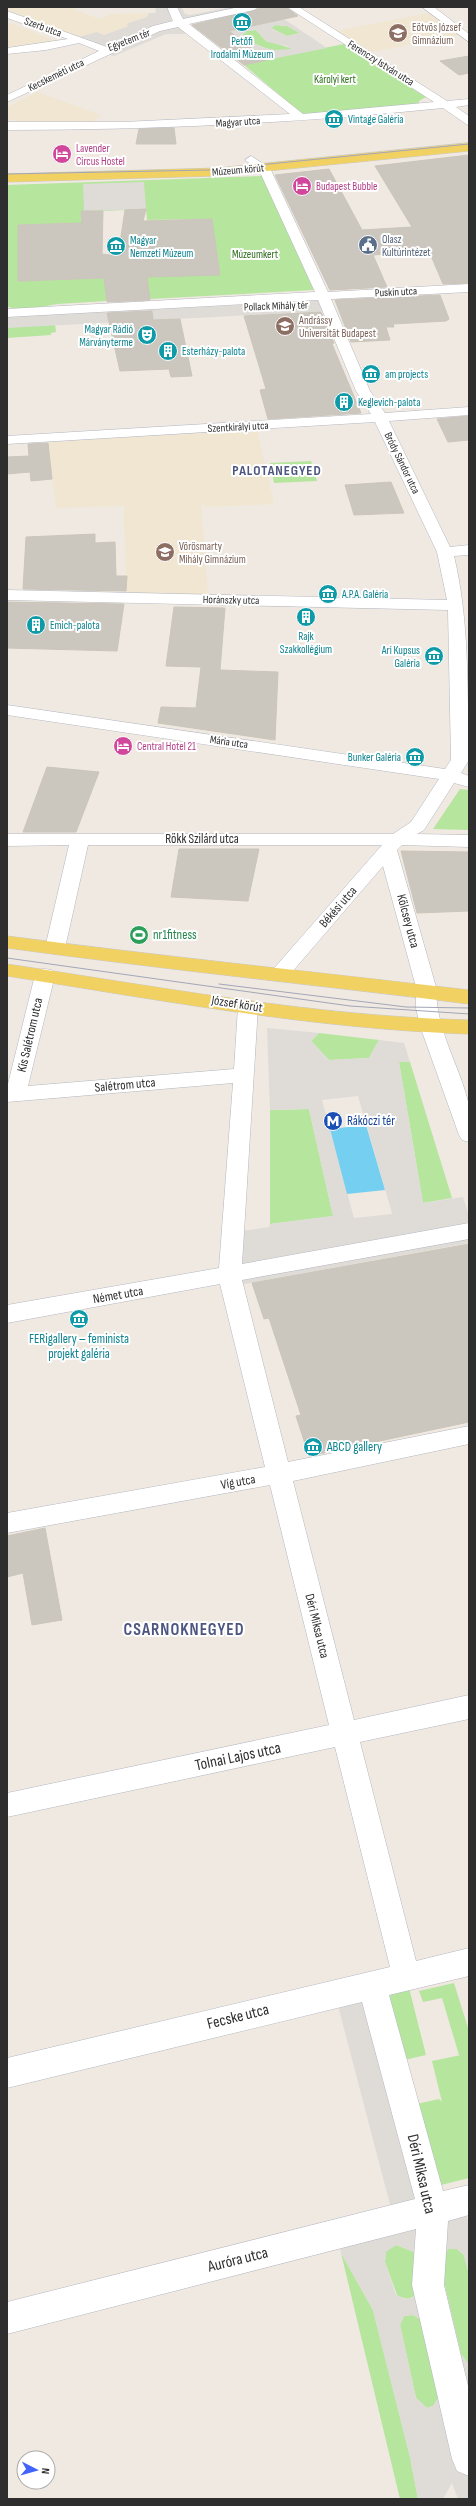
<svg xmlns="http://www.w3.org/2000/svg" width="476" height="2506" viewBox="0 0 476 2506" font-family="'Sofia Sans Condensed',sans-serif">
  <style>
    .education { fill: #f0e6d1 }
    .green { fill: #b6e59e; fill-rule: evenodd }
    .plaza { fill: #dfdcd8; fill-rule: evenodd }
    .water { fill: #75cff0 }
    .building { fill: #cbc7bf; stroke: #cbc5ba }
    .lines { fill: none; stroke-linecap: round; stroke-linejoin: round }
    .minor-casing { stroke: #b4b7c1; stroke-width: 1 }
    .major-casing { stroke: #c9c9c9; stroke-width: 1 }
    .minor { fill: #fff; fill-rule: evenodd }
    .major { fill: #f2d163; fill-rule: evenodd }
    .tram { stroke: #a3a6b8; stroke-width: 1 }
    .labels { text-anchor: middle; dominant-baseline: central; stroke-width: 4; stroke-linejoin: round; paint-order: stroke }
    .far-street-label { font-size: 11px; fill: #2e2e2e; stroke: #fff }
    .far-education-label { font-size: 11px; fill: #785e54; stroke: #fff; text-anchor: start }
    .far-culture-label { font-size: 11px; fill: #0d838f; stroke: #fff; text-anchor: start }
    .far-park-label { font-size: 11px; fill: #2c6e1b; stroke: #fff }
    .far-hotel-label { font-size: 11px; fill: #b23c85; stroke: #fff; text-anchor: start }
    .far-service-label { font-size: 11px; fill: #4e5e75; stroke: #fff; text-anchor: start }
    .street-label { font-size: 13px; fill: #2e2e2e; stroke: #fff }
    .leisure-label { font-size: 13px; fill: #27864d; stroke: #fff; text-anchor: start }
    .transit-label { font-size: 13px; fill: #164399; stroke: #fff; text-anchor: start }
    .culture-label { font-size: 13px; fill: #0d838f; stroke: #fff }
    .far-district-label { font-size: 14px; font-weight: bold; letter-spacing: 1px; fill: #4d5680; stroke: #fff }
    .near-street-label { font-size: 16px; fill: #2e2e2e; stroke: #fff }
    .district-label { font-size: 17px; font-weight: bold; letter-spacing: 1px; fill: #4d5680; stroke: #fff }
  </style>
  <rect width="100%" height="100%" fill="#efe9e1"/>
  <!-- education -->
  <path class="education" d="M7 7H77L73 9 99 19 112 14 149 13 147 17 126 24 130 26 104 35 97 32 79 37 7 11Z
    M429 13 459 35 372 52 336 31Z
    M7 22 61 43 7 50Z
    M37 92 101 115 89 124H36L7 119V107Z
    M257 430 274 504 206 507 201 502 208 597 126 595 124 506 56 508 48 442Z"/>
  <!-- green -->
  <path class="green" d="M275 25 287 26 300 33 287 36 271 28Z
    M256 30 265 40 302 52 291 47 296 43 294 37 303 36 306 43H316L309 51 344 44 426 97 419 101V104L310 115 301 113 244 65 267 60 268 57 277 54C266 45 250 47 242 33H246V31Z
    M262 176 314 290 150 299 149 292 106 294V301L57 304 19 311 7 306V185ZM146 209 147 220 212 219 220 274 19 281 18 225 82 223 81 212Z
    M55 324 56 332 51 333V335L7 338V327Z
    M311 461 317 481 274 483 270 463Z
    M460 789 469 790V830L433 829Z
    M319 1033 379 1040 369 1058 329 1060 311 1041Z
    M399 1062H410L452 1198 423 1203Z
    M309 1109 333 1216 270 1224V1110Z
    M406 1976 426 2055 400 2061 381 2019 397 1979Z
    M454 1983 469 2031V2178L433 2187 412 2105 439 2099 442 2102 432 2061 461 2055H459L442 1998 423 2002 419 1991Z
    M396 2245 414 2252 418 2293C410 2300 405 2300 397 2295L385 2262 386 2251Z
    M448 2249H457L464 2255 469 2275V2365L461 2354 440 2265Z
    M341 2253 373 2310 410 2457 418 2499H400Z
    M413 2315 420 2319 439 2397 433 2406 427 2408 416 2398 400 2325 404 2316Z"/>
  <!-- plaza -->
  <path class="plaza" d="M155 7H182L185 14 190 15 231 7H267L189 24 199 31 183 34H166L114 56 102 53 79 37 97 32 104 35 129 26 126 24 147 17 149 13H156Z
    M284 19 327 48 267 60 234 36 221 33ZM274 25 287 26 300 33 287 36 272 29ZM256 30 267 42 287 46 291 49 275 50 261 47 247 39 242 34 246 33V31Z
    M144 182 146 209 84 211 83 184Z
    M323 296 329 311 7 328V314Z
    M267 1028 319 1033 311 1041 329 1060 369 1058 379 1040 404 1043 410 1062H399L423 1203 463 1197 469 1216V1243L239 1285 242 1231 269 1227 270 1224 333 1216 309 1109 270 1110ZM358 1096 392 1213V1214L354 1218 322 1100Z
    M397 1979 381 2019 433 2209 463 2202 469 2224V2275L464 2255 457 2249H448L440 2265 461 2354 469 2365V2499H458L452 2483 443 2499H418L410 2457 373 2310 341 2253 337 2235 394 2220 335 1994ZM396 2245 414 2252 418 2293 412 2298 404 2299 396 2295 385 2262 386 2252ZM413 2315 420 2319 439 2397 433 2406 427 2408 416 2398 400 2325 404 2316Z"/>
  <!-- water -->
  <path class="water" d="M366 1125 385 1190 347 1194 330 1129Z"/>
  <!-- building -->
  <path class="building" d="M267 7H286L298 16 229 31 267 60 244 65 192 25Z
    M469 56V73L459 75 440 61Z
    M174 128 176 144H136L139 129Z
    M469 155V283L443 284 429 251 373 255 387 287 330 290 275 175 329 169 362 230 412 227 375 166Z
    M146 209 143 221 212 219 220 275 147 277 150 300 107 302 104 278 18 281V225L82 223 81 211H103L102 254 118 256 125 210Z
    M440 295 449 319 446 321 393 324 394 327H386L390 340 351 342 335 300Z
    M152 311 153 320 180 319 192 376 171 377 169 369 120 371 107 313Z
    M321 312 334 343 332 344 361 413 268 419 260 390 266 389 244 316Z
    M469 416V440L448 442 437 419Z
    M48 443 52 479 31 481 30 472 7 474V457L29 456 28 444Z
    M391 482 404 513 354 515 345 485Z
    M95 534V543L115 542 116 576H127L126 591 23 589 26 537Z
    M7 602 124 604 117 651 7 648Z
    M174 607 225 608 220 670 278 672 275 740 158 723 161 707 196 708 201 667 166 666Z
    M47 767 99 772 76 832H23Z
    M179 849H259L248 901 171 897Z
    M401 851 469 852V911L417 913Z
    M469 1244V1422L309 1456 296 1416 301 1415 269 1318 264 1319 252 1283Z
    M45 1528 62 1620 32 1625 23 1573 7 1577V1536Z"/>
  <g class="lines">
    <!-- minor casing -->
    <g class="minor-casing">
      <path id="minor" d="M167 7H177L183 19 239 7H259L254 10 189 24 303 114 434 102 287 7H299L447 101 469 99V105L456 107 469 116V126L443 108C298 123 153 130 7 130V122H123L290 114 178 27 160 31 7 102V95L99 51 79 43 46 50 7 54V48L68 39 7 18V11L107 47 153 26 173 21Z
        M422 7H434L469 34V42Z
        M251 156 270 168 328 292 469 284V292L331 299 370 391 385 413 469 407V415L389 421 450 547 469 545V555L454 556C470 623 467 691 469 760L461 773 469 776V787L454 783 424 830 417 834 469 835V847L402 845 397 850 436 987C436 1032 459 1063 469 1105 471 1117 469 1131 469 1142L462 1140 459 1135 420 1026 416 1008V987L383 866 286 979 279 980 272 979 269 974 382 845H88L65 948 62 952 55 954 48 952 45 948 69 845 7 846V834H393L411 822 439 779 7 715V705L445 769 451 760 448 610 7 600V590L447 600 437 552 375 422 7 444V436L371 414 356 391 318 300 7 317V309L315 292 259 170 245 160Z
        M45 969 52 970 55 975 28 1086 234 1069 238 1007 241 1002 248 1000 255 1002 258 1007 242 1264 469 1223V1239L242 1280 288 1462 469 1426V1444L293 1481 354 1720 469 1695V1719L360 1742 416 1961 469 1948V1976L389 1995 443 2191 469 2185V2215L448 2221 444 2285 469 2390V2476L457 2471 452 2459 412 2285 416 2229 7 2334V2302L415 2199 362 2002 7 2088V2058L390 1967 335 1747 7 1817V1793L329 1725 270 1485 7 1533V1513L265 1467 220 1284 7 1323V1305L219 1268 233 1083 7 1102V1088L35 975 38 970Z"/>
    </g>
    <!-- major casing -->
    <g class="major-casing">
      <path id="major" d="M469 143V151L217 176 7 182V174L217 168Z
        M7 936C161 956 315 972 469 990V1004C315 985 161 969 7 948Z
        M7 964C160 987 314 1016 469 1020V1034C314 1029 160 1000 7 976Z"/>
    </g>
    <!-- minor -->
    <use href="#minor" class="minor"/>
    <!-- major -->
    <use href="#major" class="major"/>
    <!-- tram -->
    <path class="tram" d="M7 174 209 170 469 144
      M7 958 350 1006 469 1014
      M219 984 406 1007 469 1008"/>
  </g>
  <!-- icons -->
  <defs>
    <g id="museum-disc" transform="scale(1)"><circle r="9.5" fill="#0f9aa8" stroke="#fff"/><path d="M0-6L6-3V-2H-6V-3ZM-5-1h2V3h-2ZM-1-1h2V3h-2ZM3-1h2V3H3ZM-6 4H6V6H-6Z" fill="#fff"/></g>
    <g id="school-disc" transform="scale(1)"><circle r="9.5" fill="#8d6e63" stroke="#fff"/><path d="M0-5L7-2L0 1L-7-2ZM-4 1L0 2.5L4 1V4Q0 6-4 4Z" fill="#fff"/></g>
    <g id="hotel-disc" transform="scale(1)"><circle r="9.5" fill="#d1479c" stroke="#fff"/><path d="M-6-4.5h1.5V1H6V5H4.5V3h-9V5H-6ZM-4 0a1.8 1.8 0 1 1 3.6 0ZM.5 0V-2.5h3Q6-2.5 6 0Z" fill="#fff"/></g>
    <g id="civic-disc" transform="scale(1)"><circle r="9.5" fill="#5c6f8a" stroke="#fff"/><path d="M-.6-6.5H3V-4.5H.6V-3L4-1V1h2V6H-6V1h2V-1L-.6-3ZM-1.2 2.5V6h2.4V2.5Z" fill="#fff"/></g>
    <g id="university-disc" transform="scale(1)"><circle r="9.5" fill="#8d6e63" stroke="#fff"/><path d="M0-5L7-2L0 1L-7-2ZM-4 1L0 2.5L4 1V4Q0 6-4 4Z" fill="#fff"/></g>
    <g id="theatre-disc" transform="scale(1)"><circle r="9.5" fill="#0f9aa8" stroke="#fff"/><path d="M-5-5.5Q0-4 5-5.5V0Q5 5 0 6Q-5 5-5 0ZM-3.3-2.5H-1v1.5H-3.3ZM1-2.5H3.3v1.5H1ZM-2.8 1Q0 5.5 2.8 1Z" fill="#fff"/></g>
    <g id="building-disc" transform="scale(1)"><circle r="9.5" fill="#0f9aa8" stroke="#fff"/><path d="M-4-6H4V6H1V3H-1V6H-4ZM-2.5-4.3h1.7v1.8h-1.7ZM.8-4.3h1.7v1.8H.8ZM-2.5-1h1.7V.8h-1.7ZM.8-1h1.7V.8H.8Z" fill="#fff"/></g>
    <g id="stadium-disc" transform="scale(1)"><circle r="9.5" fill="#2e9e5b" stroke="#fff"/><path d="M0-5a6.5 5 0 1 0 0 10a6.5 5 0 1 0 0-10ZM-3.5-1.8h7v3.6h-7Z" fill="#fff"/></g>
    <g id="metro-disc" transform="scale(1)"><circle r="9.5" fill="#1a4fb4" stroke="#fff"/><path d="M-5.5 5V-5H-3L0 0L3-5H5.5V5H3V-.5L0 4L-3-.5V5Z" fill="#fff"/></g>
  </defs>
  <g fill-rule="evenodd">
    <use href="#museum-disc" x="242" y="22"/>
    <use href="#school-disc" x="398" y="33"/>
    <use href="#museum-disc" x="334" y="119"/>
    <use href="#hotel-disc" x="62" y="154"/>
    <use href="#hotel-disc" x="302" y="186"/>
    <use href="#civic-disc" x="368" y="245"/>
    <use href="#museum-disc" x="116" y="246"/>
    <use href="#university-disc" x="285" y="326"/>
    <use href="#theatre-disc" x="147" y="335"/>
    <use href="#building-disc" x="168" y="351"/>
    <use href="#museum-disc" x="371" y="374"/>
    <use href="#building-disc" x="344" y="402"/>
    <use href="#school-disc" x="165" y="552"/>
    <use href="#museum-disc" x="328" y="594"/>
    <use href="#building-disc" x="306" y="617"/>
    <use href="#building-disc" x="36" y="625"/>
    <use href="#museum-disc" x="434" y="656"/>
    <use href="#hotel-disc" x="123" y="746"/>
    <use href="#museum-disc" x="415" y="757"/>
    <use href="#stadium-disc" x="139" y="935"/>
    <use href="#metro-disc" x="333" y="1121"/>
    <use href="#museum-disc" x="79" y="1319"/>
    <use href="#museum-disc" x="313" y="1447"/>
  </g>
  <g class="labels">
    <!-- far-street labels -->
    <g class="far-street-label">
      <text transform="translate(43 27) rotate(20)">Szerb utca</text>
      <text transform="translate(129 40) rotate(-21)">Egyetem tér</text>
      <text transform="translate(381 63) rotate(32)">Ferenczy István utca</text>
      <text transform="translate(56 75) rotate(-26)">Kecskeméti utca</text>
      <text transform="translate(238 122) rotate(-4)">Magyar utca</text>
      <text transform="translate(238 170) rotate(-5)">Múzeum körút</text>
      <text transform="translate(396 292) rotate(-3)">Puskin utca</text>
      <text transform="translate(276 306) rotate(-2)">Pollack Mihály tér</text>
      <text transform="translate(238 427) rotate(-3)">Szentkirályi utca</text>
      <text transform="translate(402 463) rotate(64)">Bródy Sándor utca</text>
      <text transform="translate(231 600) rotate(1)">Horánszky utca</text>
      <text transform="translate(229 742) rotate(8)">Mária utca</text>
    </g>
    <!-- far-education labels -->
    <g class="far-education-label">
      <text x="412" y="27">Eötvös József<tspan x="412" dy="13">Gimnázium</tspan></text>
      <text x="299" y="320">Andrássy<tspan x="299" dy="13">Universität Budapest</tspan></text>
      <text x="179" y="546">Vörösmarty<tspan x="179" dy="13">Mihály Gimnázium</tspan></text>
    </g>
    <!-- far-culture labels -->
    <g class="far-culture-label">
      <text x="242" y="41" text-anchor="middle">Petőfi<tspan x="242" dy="13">Irodalmi Múzeum</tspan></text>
      <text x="348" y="119">Vintage Galéria</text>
      <text x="130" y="240">Magyar<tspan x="130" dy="13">Nemzeti Múzeum</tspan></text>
      <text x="133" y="329" text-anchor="end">Magyar Rádió<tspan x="133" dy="13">Márványterme</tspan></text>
      <text x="182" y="351">Esterházy-palota</text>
      <text x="385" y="374">am projects</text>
      <text x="358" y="402">Keglevich-palota</text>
      <text x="342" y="594">A.P.A. Galéria</text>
      <text x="50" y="625">Emich-palota</text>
      <text x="306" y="636" text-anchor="middle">Rajk<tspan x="306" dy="13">Szakkollégium</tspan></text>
      <text x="420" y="650" text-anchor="end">Ari Kupsus<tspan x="420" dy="13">Galéria</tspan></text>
      <text x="401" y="757" text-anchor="end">Bunker Galéria</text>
    </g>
    <!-- far-park labels -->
    <g class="far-park-label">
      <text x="335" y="79">Károlyi kert</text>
      <text x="255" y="254">Múzeumkert</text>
    </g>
    <!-- far-hotel labels -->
    <g class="far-hotel-label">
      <text x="76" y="148">Lavender<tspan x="76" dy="13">Circus Hostel</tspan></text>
      <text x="316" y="186">Budapest Bubble</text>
      <text x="137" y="746">Central Hotel 21</text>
    </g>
    <!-- far-service labels -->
    <g class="far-service-label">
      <text x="382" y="239">Olasz<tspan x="382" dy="13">Kultúrintézet</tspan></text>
    </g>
    <!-- street labels -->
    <g class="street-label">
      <text x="202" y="839">Rökk Szilárd utca</text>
      <text transform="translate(338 907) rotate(-49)">Békési utca</text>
      <text transform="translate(408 921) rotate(75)">Kölcsey utca</text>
      <text transform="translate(237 1004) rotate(9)">József körút</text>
      <text transform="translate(30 1035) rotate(-77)">Kis Salétrom utca</text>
      <text transform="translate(125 1085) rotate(-5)">Salétrom utca</text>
      <text transform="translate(118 1295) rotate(-10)">Német utca</text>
      <text transform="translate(238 1482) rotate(-10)">Víg utca</text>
      <text transform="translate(317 1626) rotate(76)">Déri Miksa utca</text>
    </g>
    <!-- leisure labels -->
    <g class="leisure-label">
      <text x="153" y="935">nr1fitness</text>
    </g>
    <!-- transit labels -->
    <g class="transit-label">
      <text x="347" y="1121">Rákóczi tér</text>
    </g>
    <!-- culture labels -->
    <g class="culture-label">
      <text x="79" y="1339">FERigallery – feminista<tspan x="79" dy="15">projekt galéria</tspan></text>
      <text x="327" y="1447" text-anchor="start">ABCD gallery</text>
    </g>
    <!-- far-district labels -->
    <g class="far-district-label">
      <text x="277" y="470">PALOTANEGYED</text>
    </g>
    <!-- near-street labels -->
    <g class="near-street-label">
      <text transform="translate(238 1757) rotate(-12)">Tolnai Lajos utca</text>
      <text transform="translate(238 2017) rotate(-14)">Fecske utca</text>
      <text transform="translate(421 2174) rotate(77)">Déri Miksa utca</text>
      <text transform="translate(238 2260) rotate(-14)">Auróra utca</text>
    </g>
    <!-- district labels -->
    <g class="district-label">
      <text x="184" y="1630">CSARNOKNEGYED</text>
    </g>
  </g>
  <!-- border -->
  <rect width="476" height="2506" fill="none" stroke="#2e2e2e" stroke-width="16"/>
  <!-- north arrow -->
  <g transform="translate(36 2470) rotate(96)"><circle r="19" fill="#ffffff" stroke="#ababab"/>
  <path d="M0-3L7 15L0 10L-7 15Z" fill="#4264fb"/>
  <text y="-6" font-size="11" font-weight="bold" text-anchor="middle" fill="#2e2e2e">N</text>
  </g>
</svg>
